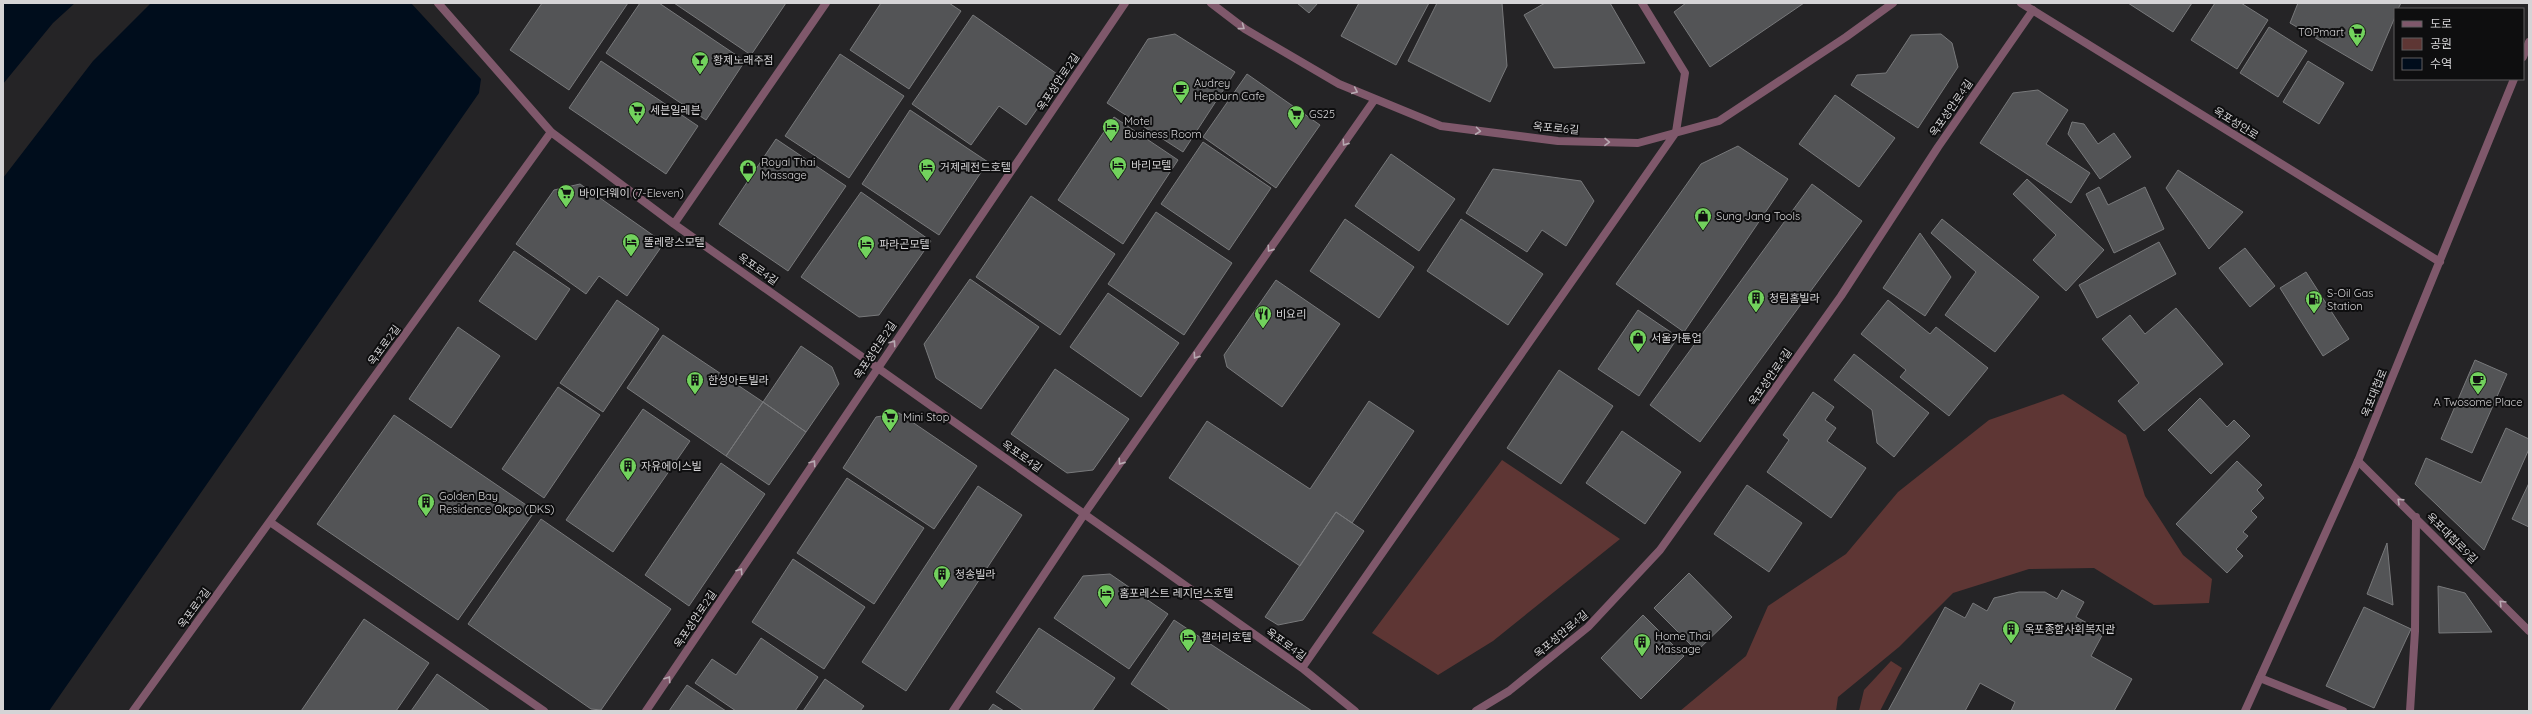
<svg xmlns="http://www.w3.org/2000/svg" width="2532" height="714" viewBox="0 0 2532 714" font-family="Quicksand,'Noto Sans KR',sans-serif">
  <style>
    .green { fill: #5e3634 }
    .water { fill: #000d1c }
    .building { fill: #535456; stroke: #78797b }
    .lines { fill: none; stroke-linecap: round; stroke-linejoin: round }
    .service { stroke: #7f586b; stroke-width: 8 }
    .minor { stroke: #7f586b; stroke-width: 8 }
    .tertiary { stroke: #7f586b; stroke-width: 8 }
    .oneway { stroke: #b7a9b1 }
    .labels { text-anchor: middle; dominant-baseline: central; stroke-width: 4; stroke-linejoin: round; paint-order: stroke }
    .poi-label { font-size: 11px; fill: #d5d4d6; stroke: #0e0e0f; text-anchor: start }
    .street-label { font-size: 11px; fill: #d5d4d6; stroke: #0e0e0f }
  </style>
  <rect width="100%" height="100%" fill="#252426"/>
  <!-- green -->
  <path class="green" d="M2063 394 2126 435 2145 496 2183 555 2212 579 2209 603 2154 605 2094 568 2029 569 1953 593 1899 647 1838 697 1836 711H1680L1746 656 1768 606 1846 554 1898 492 1989 420Z
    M1502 460 1620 539 1493 641 1438 675 1372 633Z
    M1891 661 1902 668 1880 711H1859L1864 690Z"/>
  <!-- water -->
  <path class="water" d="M3 3H75L53 23 3 84Z
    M151 3H411L481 79 479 93 49 711H3V178L93 61Z"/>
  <!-- building -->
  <path class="building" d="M542 3H628L569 90 510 50Z
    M640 3H659L745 61 706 120 606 53Z
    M674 3H786L751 55Z
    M881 3H949L961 11 909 89 850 50Z
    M1297 3H1318L1309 13Z
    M1359 3H1429L1396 65 1341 36Z
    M1437 3H1502L1507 66 1490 102 1408 61Z
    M1545 3H1610L1645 63 1554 68 1524 15Z
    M1686 3H1804L1710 67 1674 12Z
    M2128 3H2192L2173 32Z
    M2215 3H2241L2268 20 2237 69 2191 40Z
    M2298 3H2401L2398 9H2395V17L2372 71 2290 23Z
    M973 15 1060 76 1026 125 999 106 971 145 912 104Z
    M2269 27 2307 51 2278 97 2240 73Z
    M1175 34 1235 72 1183 152 1107 103 1148 39Z
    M1941 34 1952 43 1958 67 1918 128 1851 85 1857 75 1886 73 1911 35Z
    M840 54 904 96 849 178 785 136Z
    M601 61 698 126 666 174 569 108Z
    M2308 61 2344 83 2319 124 2283 102Z
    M1247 74 1320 125 1276 188 1203 137Z
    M2038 90 2068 110 2046 144 2090 173 2071 203 1980 143 2013 93Z
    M1835 95 1895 138 1859 187 1799 144Z
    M910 110 988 162 939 235 862 184Z
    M1114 117 1178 160 1123 244 1058 200Z
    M2072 122 2084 124 2098 144 2114 133 2131 157 2100 179 2068 134Z
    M776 139 846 186 788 271 719 224Z
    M1203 142 1271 188 1229 250 1161 204Z
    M1738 146 1788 179 1684 332 1616 284 1701 164Z
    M1391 154 1455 199 1419 251 1355 206Z
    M1493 169 1581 181 1594 201 1566 246 1542 230 1527 252 1466 213Z
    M2178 170 2243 212 2209 249 2166 188Z
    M2027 179 2104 250 2066 291 2033 260 2056 235 2013 194Z
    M580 184 664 243 627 296 599 276 586 294 516 244 554 190Z
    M1812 184 1862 221 1700 442 1650 405Z
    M2099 187 2108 205 2145 187 2164 229 2114 253 2086 194Z
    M861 192 931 241 879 315 859 317 801 277Z
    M1031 196 1115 254 1060 335 976 277Z
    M1156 212 1232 263 1184 335 1108 284Z
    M1345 219 1414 267 1379 318 1310 271Z
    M1461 219 1543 274 1508 325 1427 271Z
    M1942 219 2039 297 1995 352 1945 315 1976 272 1931 233Z
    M1920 233 1951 277 1925 316 1883 288Z
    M2159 242 2176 274 2097 318 2079 285Z
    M2245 248 2275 286 2250 307 2219 268Z
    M514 251 570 289 536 340 479 301Z
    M2306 272 2349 339 2323 356 2280 288Z
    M970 279 1039 327 981 409 936 378 924 344Z
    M1276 280 1340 324 1282 407 1227 367 1224 355Z
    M1108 293 1179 343 1141 397 1070 347Z
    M617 300 659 329 603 412 560 383Z
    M1888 300 1930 334 1936 327 1988 368 1949 416 1900 377 1906 370 1861 334Z
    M2176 308 2223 364 2144 431 2118 401 2139 383 2102 339 2130 315 2145 334Z
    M1638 310 1678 337 1639 396 1598 369Z
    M458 327 500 356 451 428 409 399Z
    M663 335 763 402 726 456 627 388Z
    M801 346 832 367 839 384 806 432 763 402Z
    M1854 354 1929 413 1894 457 1877 443 1872 410 1834 380Z
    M2475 360 2507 374 2472 453 2441 439Z
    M1055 369 1129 419 1093 470 1067 473 1011 434Z
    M1559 370 1613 406 1561 484 1507 448Z
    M558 387 600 415 544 498 502 469Z
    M1813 392 1834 407 1825 420 1836 428 1827 441 1866 468 1831 518 1767 472 1789 440 1783 435Z
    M2200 398 2227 427 2234 420 2250 436 2211 474 2168 430Z
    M1369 401 1414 431 1352 523 1336 512 1300 566 1169 478 1207 421 1310 489Z
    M763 402 806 432 769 485 726 456Z
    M643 409 690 441 613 552 566 520Z
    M899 413 977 466 934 529 843 468 876 417Z
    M394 415 535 511 458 620 317 524Z
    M2506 428 2529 439V449L2484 550 2415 484 2426 458 2481 483Z
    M1622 431 1681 472 1645 524 1586 483Z
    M2237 461 2262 485 2257 490 2264 498 2251 511 2257 517 2243 532 2248 536 2236 549 2243 556 2227 573 2176 524Z
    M721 463 765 494 689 606 645 575Z
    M847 478 924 528 874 604 797 553Z
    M2529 483V527L2512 519Z
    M1747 485 1802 523 1769 572 1714 534Z
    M978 486 1022 515 906 691 862 662Z
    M1336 512 1364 531 1303 620 1278 625 1265 617Z
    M541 519 671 609 601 710 591 709 468 624Z
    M2387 543 2393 605 2367 594Z
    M793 559 865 607 824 669 752 622Z
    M1689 573 1732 617 1697 651 1654 608Z
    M1110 574 1168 614 1129 669 1054 618 1083 576Z
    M2438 586 2465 593 2492 632 2439 633Z
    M2062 590 2084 602 2076 617 2104 632 2091 656 2132 679 2114 711H2011L2015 702 1980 683 1965 711H1888L1945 607 1965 618 1973 603 1987 611 1994 598 2019 592H2045L2057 599Z
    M2364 607 2411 629 2374 708 2326 686Z
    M1643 615 1684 656 1641 699 1601 658Z
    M364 619 429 663 396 711H301Z
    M1174 620 1312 711H1171L1131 684Z
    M1039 628 1115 678 1092 711H1024L996 692Z
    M761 638 818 677 795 711H736L695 683 712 659 736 675Z
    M437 674 490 711H411Z
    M825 679 864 706 860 711H803Z
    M687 685 726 711H669Z
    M993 704 1004 711H988Z"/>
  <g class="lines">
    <!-- service -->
    <path class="service" d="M1642 3 1685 73 1676 132
      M2260 678 2343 711
      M2410 711 2415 631 2416 517"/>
    <!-- minor -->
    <path class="minor" d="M438 3 551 132 674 224 1302 668 1355 711
      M1211 3 1245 29 1339 84 1441 126 1558 141 1638 143 1719 121 1846 37 1893 3
      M674 224 826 3
      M2358 461 2529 631
      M270 522 544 711
      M1302 668 1676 132
      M133 711 551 132
      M646 711 1125 3
      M953 711 1085 513 1375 99
      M1476 711 1509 691 1588 627 1660 550 1841 296 1938 147 2033 10"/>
    <!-- tertiary -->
    <path class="tertiary" d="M2021 3 2440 262
      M2523 57 2529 42
      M2245 711 2358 461 2514 79"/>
  </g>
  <!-- one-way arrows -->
  <defs><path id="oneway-chevron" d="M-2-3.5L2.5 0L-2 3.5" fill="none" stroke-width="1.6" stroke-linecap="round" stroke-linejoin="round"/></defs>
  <g class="oneway">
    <use href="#oneway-chevron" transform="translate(1242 27) rotate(36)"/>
    <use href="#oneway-chevron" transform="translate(1355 91) rotate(24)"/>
    <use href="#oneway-chevron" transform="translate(1478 131) rotate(7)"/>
    <use href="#oneway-chevron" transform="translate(1607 142) rotate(1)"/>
    <use href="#oneway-chevron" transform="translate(1345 143) rotate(125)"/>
    <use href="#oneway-chevron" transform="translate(1270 249) rotate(125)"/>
    <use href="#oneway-chevron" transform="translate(893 343) rotate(-56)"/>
    <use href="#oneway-chevron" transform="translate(1196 356) rotate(125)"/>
    <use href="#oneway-chevron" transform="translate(1121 462) rotate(125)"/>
    <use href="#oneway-chevron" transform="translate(813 463) rotate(-56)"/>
    <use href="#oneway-chevron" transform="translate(2400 501) rotate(-136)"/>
    <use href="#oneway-chevron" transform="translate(740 571) rotate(-56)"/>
    <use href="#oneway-chevron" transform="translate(2502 603) rotate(-135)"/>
    <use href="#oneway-chevron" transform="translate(668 679) rotate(-56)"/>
  </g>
  <!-- icons -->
  <defs>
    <g id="supermarket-pin" transform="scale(0.9)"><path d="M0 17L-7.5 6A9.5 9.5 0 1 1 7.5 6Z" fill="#72d25d" stroke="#0e0e0f"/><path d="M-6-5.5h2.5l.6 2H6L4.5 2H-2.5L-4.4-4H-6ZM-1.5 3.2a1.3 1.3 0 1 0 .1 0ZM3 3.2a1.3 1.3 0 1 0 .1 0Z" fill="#111"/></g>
    <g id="bar-pin" transform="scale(0.9)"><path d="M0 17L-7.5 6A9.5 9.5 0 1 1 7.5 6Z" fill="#72d25d" stroke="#0e0e0f"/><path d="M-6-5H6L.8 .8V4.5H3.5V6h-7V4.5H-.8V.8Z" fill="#111"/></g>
    <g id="cafe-pin" transform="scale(0.9)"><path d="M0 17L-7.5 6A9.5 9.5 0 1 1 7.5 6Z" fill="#72d25d" stroke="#0e0e0f"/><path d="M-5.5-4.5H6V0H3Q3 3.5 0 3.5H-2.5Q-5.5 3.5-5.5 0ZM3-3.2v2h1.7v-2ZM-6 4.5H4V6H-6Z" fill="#111"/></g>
    <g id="hotel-pin" transform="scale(0.9)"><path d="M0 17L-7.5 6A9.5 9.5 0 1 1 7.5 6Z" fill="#72d25d" stroke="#0e0e0f"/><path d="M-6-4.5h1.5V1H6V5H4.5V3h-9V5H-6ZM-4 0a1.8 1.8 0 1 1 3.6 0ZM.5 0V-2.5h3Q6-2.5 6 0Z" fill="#111"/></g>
    <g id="shop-pin" transform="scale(0.9)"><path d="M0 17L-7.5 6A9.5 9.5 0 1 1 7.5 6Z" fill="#72d25d" stroke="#0e0e0f"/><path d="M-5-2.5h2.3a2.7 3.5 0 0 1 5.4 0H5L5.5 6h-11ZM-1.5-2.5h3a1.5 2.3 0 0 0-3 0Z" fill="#111"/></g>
    <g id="building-pin" transform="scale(0.9)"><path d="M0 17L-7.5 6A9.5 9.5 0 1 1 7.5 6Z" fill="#72d25d" stroke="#0e0e0f"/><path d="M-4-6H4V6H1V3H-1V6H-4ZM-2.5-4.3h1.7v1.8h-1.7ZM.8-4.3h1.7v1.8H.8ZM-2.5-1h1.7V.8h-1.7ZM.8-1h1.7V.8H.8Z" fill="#111"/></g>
    <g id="fuel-pin" transform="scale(0.9)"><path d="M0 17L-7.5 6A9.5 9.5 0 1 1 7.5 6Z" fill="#72d25d" stroke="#0e0e0f"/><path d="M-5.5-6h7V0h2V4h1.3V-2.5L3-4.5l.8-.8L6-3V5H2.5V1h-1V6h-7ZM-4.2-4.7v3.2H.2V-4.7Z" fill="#111"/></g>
    <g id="restaurant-pin" transform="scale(0.9)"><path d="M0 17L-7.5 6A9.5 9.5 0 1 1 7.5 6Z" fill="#72d25d" stroke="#0e0e0f"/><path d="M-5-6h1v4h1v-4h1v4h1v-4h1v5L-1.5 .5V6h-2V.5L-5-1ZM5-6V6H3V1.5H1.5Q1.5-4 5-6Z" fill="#111"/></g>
  </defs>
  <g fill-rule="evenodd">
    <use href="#supermarket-pin" x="2357" y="32"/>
    <use href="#bar-pin" x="700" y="60"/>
    <use href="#cafe-pin" x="1181" y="89"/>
    <use href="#supermarket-pin" x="637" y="110"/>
    <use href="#supermarket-pin" x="1296" y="114"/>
    <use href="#hotel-pin" x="1111" y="127"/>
    <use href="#hotel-pin" x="1118" y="165"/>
    <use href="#hotel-pin" x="927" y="167"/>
    <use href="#shop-pin" x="748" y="168"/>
    <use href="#supermarket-pin" x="566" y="193"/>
    <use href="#shop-pin" x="1703" y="216"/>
    <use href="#hotel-pin" x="631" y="242"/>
    <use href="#hotel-pin" x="866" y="244"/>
    <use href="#building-pin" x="1756" y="298"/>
    <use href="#fuel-pin" x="2314" y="299"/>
    <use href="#restaurant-pin" x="1263" y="314"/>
    <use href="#shop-pin" x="1638" y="338"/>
    <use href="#building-pin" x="695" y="380"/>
    <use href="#cafe-pin" x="2478" y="380"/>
    <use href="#supermarket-pin" x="890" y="417"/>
    <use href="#building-pin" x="628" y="466"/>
    <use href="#building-pin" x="426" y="502"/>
    <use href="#building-pin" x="942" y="574"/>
    <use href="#hotel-pin" x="1106" y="593"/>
    <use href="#building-pin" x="2011" y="629"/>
    <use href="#hotel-pin" x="1188" y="637"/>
    <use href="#building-pin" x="1642" y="642"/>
  </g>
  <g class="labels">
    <!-- poi labels -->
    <g class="poi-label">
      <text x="2344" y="32" text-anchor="end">TOPmart</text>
      <text x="713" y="60">황제노래주점</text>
      <text x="1194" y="83">Audrey<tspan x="1194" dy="13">Hepburn Cafe</tspan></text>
      <text x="650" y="110">세븐일레븐</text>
      <text x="1309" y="114">GS25</text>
      <text x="1124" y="121">Motel<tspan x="1124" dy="13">Business Room</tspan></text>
      <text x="761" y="162">Royal Thai<tspan x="761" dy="13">Massage</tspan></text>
      <text x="1131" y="165">바리모텔</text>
      <text x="940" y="167">거제레전드호텔</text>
      <text x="579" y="193">바이더웨이 (7-Eleven)</text>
      <text x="1716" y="216">Sung Jang Tools</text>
      <text x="644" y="242">똘레랑스모텔</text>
      <text x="879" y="244">파라곤모텔</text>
      <text x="2327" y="293">S-Oil Gas<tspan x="2327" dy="13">Station</tspan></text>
      <text x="1769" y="298">청림홈빌라</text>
      <text x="1276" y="314">비요리</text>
      <text x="1651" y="338">서울카튠업</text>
      <text x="708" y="380">한성아트빌라</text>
      <text x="2478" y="402" text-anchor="middle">A Twosome Place</text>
      <text x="903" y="417">Mini Stop</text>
      <text x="641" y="466">자유에이스빌</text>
      <text x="439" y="496">Golden Bay<tspan x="439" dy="13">Residence Okpo (DKS)</tspan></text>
      <text x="955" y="574">청송빌라</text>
      <text x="1119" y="593">홈포레스트 레지던스호텔</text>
      <text x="2024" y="629">옥포종합사회복지관</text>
      <text x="1655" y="636">Home Thai<tspan x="1655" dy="13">Massage</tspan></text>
      <text x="1201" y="637">갤러리호텔</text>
    </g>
    <!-- street labels -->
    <g class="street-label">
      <text transform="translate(1058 82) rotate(-56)">옥포성안로2길</text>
      <text transform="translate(1951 108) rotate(-55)">옥포성안로4길</text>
      <text transform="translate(2236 123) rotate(32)">옥포성안로</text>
      <text transform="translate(1556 128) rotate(5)">옥포로6길</text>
      <text transform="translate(758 269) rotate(35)">옥포로4길</text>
      <text transform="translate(384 345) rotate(-54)">옥포로2길</text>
      <text transform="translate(875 350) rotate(-56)">옥포성안로2길</text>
      <text transform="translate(1770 377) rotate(-55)">옥포성안로4길</text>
      <text transform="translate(2374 393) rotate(-68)">옥포대첩로</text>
      <text transform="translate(1022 456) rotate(35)">옥포로4길</text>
      <text transform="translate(2452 538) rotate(45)">옥포대첩로9길</text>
      <text transform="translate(194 608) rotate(-54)">옥포로2길</text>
      <text transform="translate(695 619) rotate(-56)">옥포성안로2길</text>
      <text transform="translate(1561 634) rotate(-40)">옥포성안로4길</text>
      <text transform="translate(1286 644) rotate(36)">옥포로4길</text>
    </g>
  </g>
  <!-- border -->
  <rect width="2532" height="714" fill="none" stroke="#d5d4d6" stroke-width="8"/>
  <!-- legend -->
  <rect x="2394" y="8" width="130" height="72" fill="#0e0e0f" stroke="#5e5d5f"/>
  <rect x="2402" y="21" width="20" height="6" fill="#7f586b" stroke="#5e5d5f"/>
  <text x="2430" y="28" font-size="12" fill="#d5d4d6">도로</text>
  <rect x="2402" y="38" width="20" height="12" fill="#5e3634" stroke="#5e5d5f"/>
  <text x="2430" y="48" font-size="12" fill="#d5d4d6">공원</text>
  <rect x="2402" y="58" width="20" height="12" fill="#000d1c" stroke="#5e5d5f"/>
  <text x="2430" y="68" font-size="12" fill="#d5d4d6">수역</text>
</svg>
